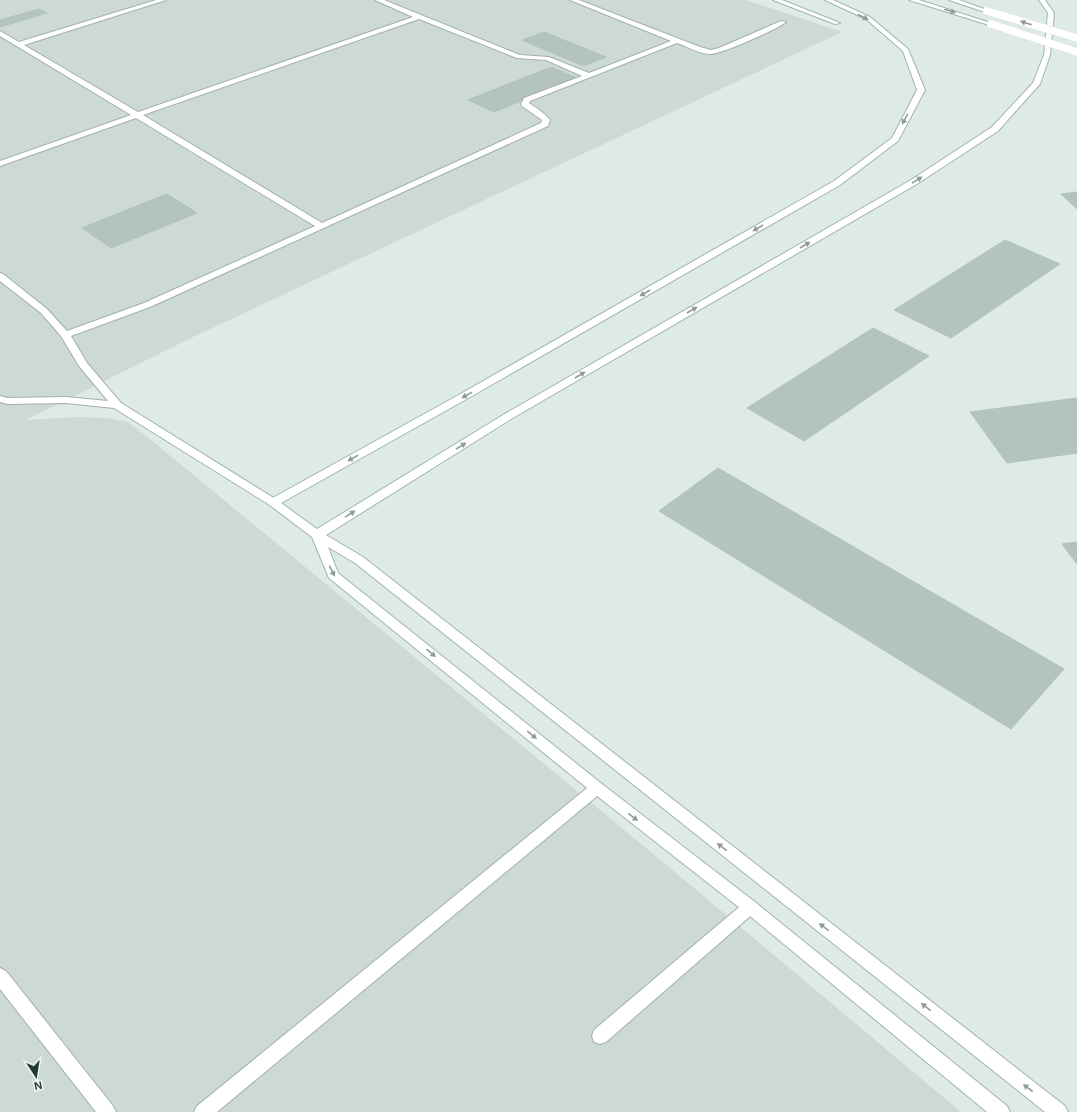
<svg xmlns="http://www.w3.org/2000/svg" width="1077" height="1112" viewBox="0 0 1077 1112" font-family="Arial,sans-serif">
  <style>
    .built { fill: #cdd9d3 }
    .building { fill: #b4c4bd; stroke: #b1c3bb }
    .lines { fill: none; stroke-linecap: round; stroke-linejoin: round }
    .service-casing { stroke: #a1b1ab; stroke-width: 2 }
    .tertiary-casing { stroke: #a1b1ab; stroke-width: 2 }
    .secondary-casing { stroke: #9eb5ac; stroke-width: 2 }
    .service { fill: #fff; fill-rule: evenodd }
    .tertiary { fill: #fff; fill-rule: evenodd }
    .secondary { fill: #fff; fill-rule: evenodd }
    .secondary-bridge-casing { stroke: #9eb5ac; stroke-width: 8; stroke-linecap: butt }
    .secondary-bridge { stroke: #fff; stroke-width: 8 }
    .oneway { fill: #909c98 }
  </style>
  <rect width="100%" height="100%" fill="#deeae4"/>
  <!-- built -->
  <path class="built" d="M0 0H746L842 32 193 337 26 420 79 417 106 418 128 422 145 435 645 847 961 1112H0Z"/>
  <!-- building -->
  <path class="building" d="M39 9 47 13 0 27V20Z
    M544 32 606 57 583 66 522 40Z
    M551 67 577 78 494 112 468 100Z
    M1077 192V209L1061 194Z
    M167 194 197 213 111 248 82 228Z
    M1005 240 1060 264 951 338 894 310Z
    M873 328 929 356 804 441 747 408Z
    M1077 398V453L1007 463 970 412Z
    M718 468 1064 669 1011 729 659 511Z
    M1077 542V564L1062 544Z"/>
  <g class="lines">
    <!-- service casing -->
    <g class="service-casing">
      <path id="service" d="M156 0H166L24 45 138 112 413 17 375 0H384L520 55 549 57 589 73 671 41 570 0H579L700 47 711 50 719 48 781 21 786 22C778 29 719 55 710 54 698 53 688 47 677 43L530 101 529 103C537 108 544 113 550 120L548 126 150 307 71 336 87 363 121 403 277 500 279 503 277 506 273 507 114 408 66 403 8 404 0 402V396L8 398 66 397 108 401 79 366 61 336 41 313 0 281V273L3 274 47 309 67 331 144 303 315 226 136 118 0 166V161L131 115 0 36V31L19 42ZM419 19 517 58 546 60 582 76 524 98 521 104 522 106 542 120 541 123 322 223 143 115Z
        M597 782 602 784 604 788 602 792 217 1112H194L197 1106 592 784Z
        M750 900 755 902 758 907 755 912 606 1042 600 1044 594 1042 592 1036 594 1030 745 902Z
        M0 968 6 971 113 1106 116 1112H96L0 989Z"/>
    </g>
    <!-- tertiary casing -->
    <g class="tertiary-casing">
      <path id="tertiary" d="M773 0H782L840 23 835 24Z"/>
    </g>
    <!-- secondary casing -->
    <g class="secondary-casing">
      <path id="secondary" d="M825 0H833L870 17 908 49 925 90 898 141 840 185 472 396 281 503 317 529 503 415 911 180 992 127 1033 83 1044 55 1048 13 1039 0H1045L1054 13 1050 55 1040 84 998 131 917 184 511 419 326 535 363 557 1065 1106 1068 1112H1045L355 563 328 547 338 573 602 784 755 902 1007 1106 1010 1112H987L745 912 592 792 329 578 312 537 267 503 269 500 464 392 834 181 892 138 917 90 903 51 866 19Z
        M909 0H919L994 24 989 25Z
        M949 0H959L990 11 985 12Z"/>
    </g>
    <!-- service -->
    <use href="#service" class="service"/>
    <!-- tertiary -->
    <use href="#tertiary" class="tertiary"/>
    <!-- secondary -->
    <use href="#secondary" class="secondary"/>
    <!-- secondary-bridge casing -->
    <g class="secondary-bridge-casing">
      <path id="secondary-bridge" d="M987 11 1077 38
        M991 24 1077 52"/>
    </g>
    <!-- secondary-bridge -->
    <use href="#secondary-bridge" class="secondary-bridge"/>
  </g>
  <!-- one-way arrows -->
  <defs><path id="oneway-solid" d="M-6-.8H1V-3.2L6.5 0L1 3.2V.8H-6Z"/></defs>
  <g class="oneway">
    <use href="#oneway-solid" transform="translate(950 11) rotate(17)"/>
    <use href="#oneway-solid" transform="translate(863 17) rotate(27)"/>
    <use href="#oneway-solid" transform="translate(1026 23) rotate(-163)"/>
    <use href="#oneway-solid" transform="translate(905 119) rotate(118)"/>
    <use href="#oneway-solid" transform="translate(917 180) rotate(-32)"/>
    <use href="#oneway-solid" transform="translate(758 228) rotate(150)"/>
    <use href="#oneway-solid" transform="translate(805 245) rotate(-30)"/>
    <use href="#oneway-solid" transform="translate(645 293) rotate(150)"/>
    <use href="#oneway-solid" transform="translate(692 310) rotate(-30)"/>
    <use href="#oneway-solid" transform="translate(580 375) rotate(-30)"/>
    <use href="#oneway-solid" transform="translate(467 395) rotate(151)"/>
    <use href="#oneway-solid" transform="translate(461 446) rotate(-32)"/>
    <use href="#oneway-solid" transform="translate(353 458) rotate(151)"/>
    <use href="#oneway-solid" transform="translate(350 514) rotate(-32)"/>
    <use href="#oneway-solid" transform="translate(332 571) rotate(63)"/>
    <use href="#oneway-solid" transform="translate(431 653) rotate(39)"/>
    <use href="#oneway-solid" transform="translate(532 735) rotate(39)"/>
    <use href="#oneway-solid" transform="translate(633 817) rotate(38)"/>
    <use href="#oneway-solid" transform="translate(722 847) rotate(-142)"/>
    <use href="#oneway-solid" transform="translate(824 927) rotate(-142)"/>
    <use href="#oneway-solid" transform="translate(926 1007) rotate(-142)"/>
    <use href="#oneway-solid" transform="translate(1028 1088) rotate(-142)"/>
  </g>
  <!-- north arrow -->
  <g transform="translate(36 1076) rotate(168)" stroke="#eef7f2" stroke-width="3" paint-order="stroke">
  <path d="M0-3L7 15L0 10L-7 15Z" fill="#203931"/>
  <text y="-6" font-size="11" font-weight="bold" text-anchor="middle" fill="#203931">N</text>
  </g>
</svg>
